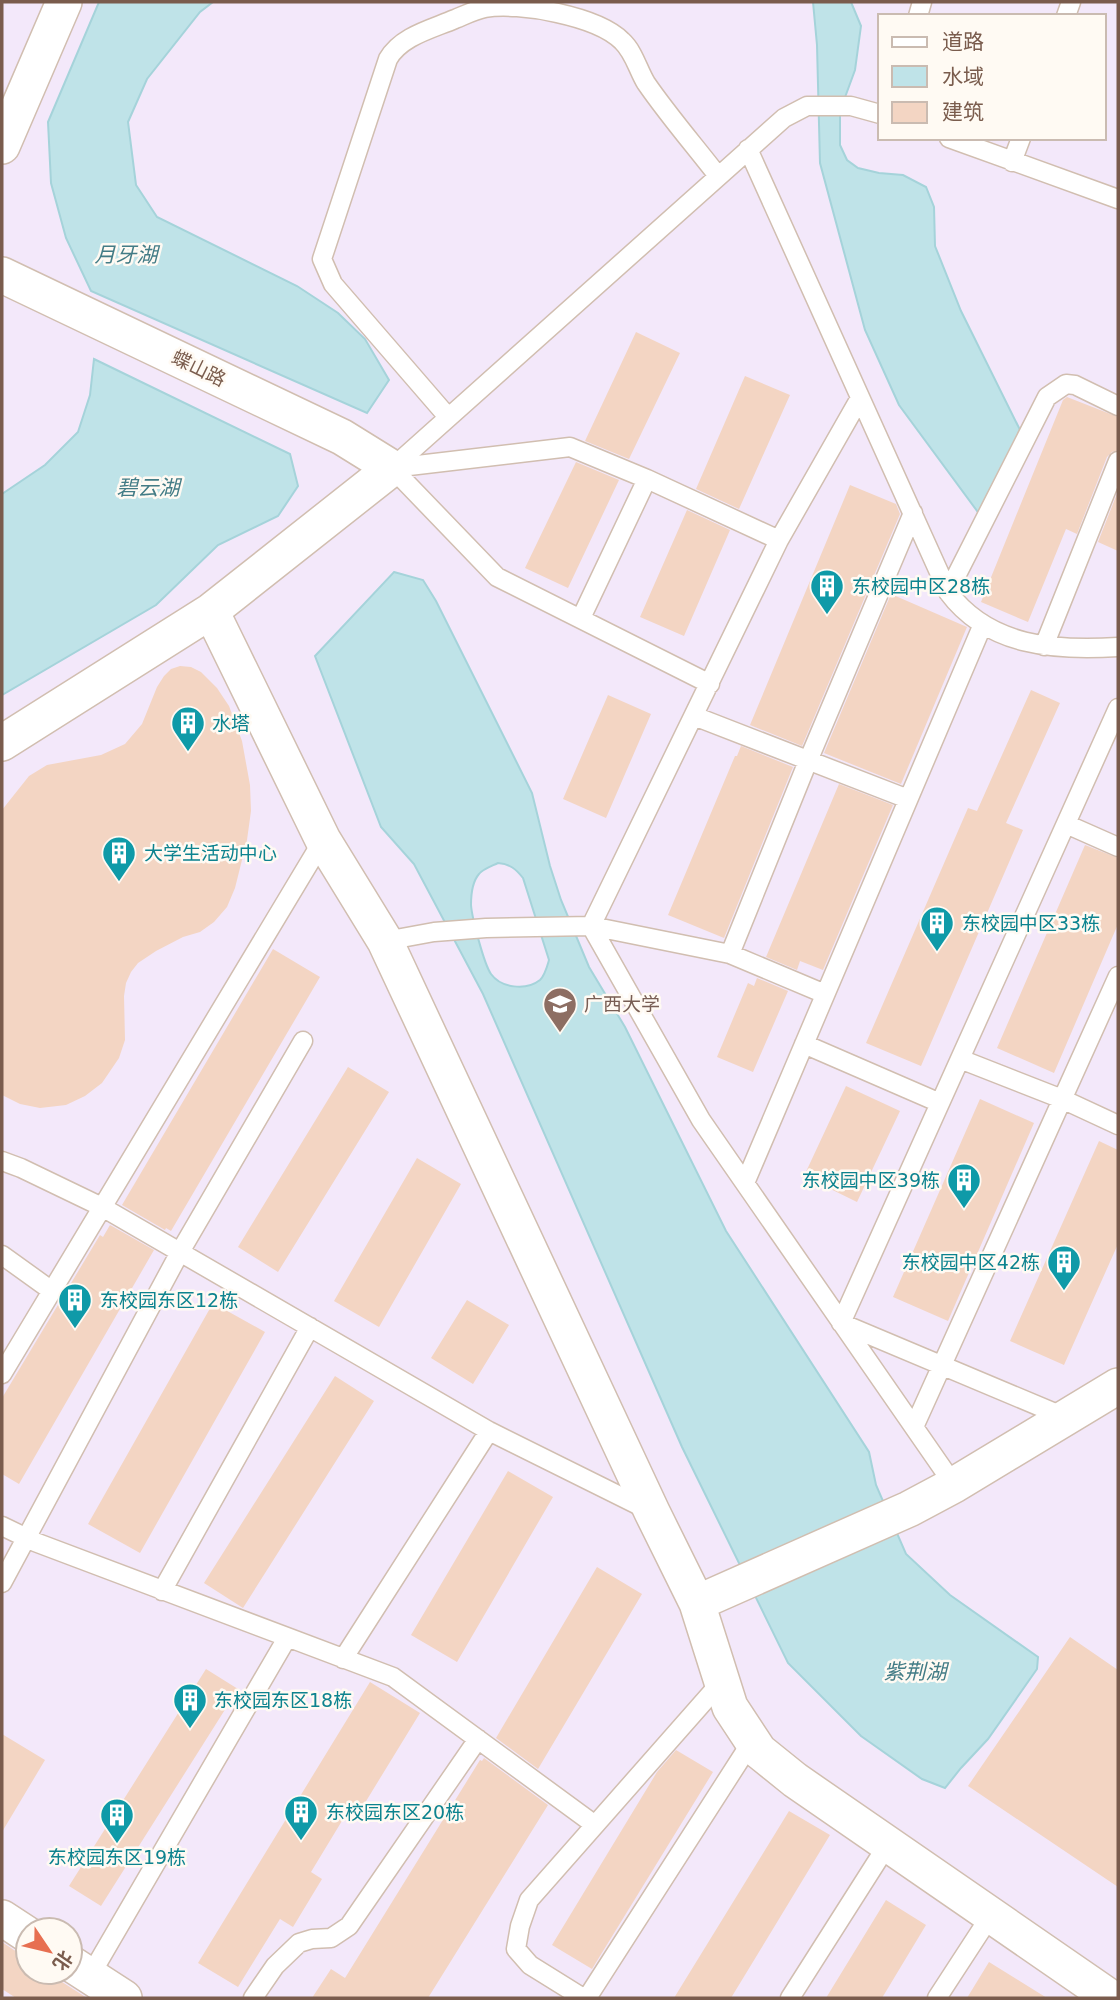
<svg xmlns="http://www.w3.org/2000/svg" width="1120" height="2000" viewBox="0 0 1120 2000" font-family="'DejaVu Sans','Noto Sans SC',sans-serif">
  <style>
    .education { fill: #f3e8fa; fill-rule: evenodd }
    .water { fill: #bfe3e8; stroke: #a5d3da; stroke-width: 2; fill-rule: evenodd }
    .building { fill: #f3d5c3 }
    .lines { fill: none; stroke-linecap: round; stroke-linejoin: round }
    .service-casing { stroke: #d1beb0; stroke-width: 21 }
    .minor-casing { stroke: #d1beb0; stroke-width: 38 }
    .service { stroke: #fff; stroke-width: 18 }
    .minor { stroke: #fff; stroke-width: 35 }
    .labels { text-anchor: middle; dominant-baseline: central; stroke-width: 5; stroke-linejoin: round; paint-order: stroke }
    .street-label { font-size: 19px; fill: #7a5c4d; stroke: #fffaf3 }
    .culture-label { font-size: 19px; fill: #0d838f; stroke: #fffaf3; text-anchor: start }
    .education-label { font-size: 19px; fill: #785e54; stroke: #fffaf3; text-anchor: start }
    .water-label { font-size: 21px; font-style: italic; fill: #437c86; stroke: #fffaf3 }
  </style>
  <rect width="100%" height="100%" fill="#fdf6ec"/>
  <!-- education -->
  <path class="education" d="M2 2H1118V1998H2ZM880 16H1104V138H880ZM28 1930H70V1972H28Z"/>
  <!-- water -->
  <path class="water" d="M99 2H213L200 12 147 79 128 122 136 185 157 217 297 286 338 313 365 339 389 380 367 413 91 291 66 238 51 183 48 122Z
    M813 2H851L861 26 855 70 840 111V145L847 160 858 168 879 173 903 175 926 187 934 207 935 246 961 311 1024 438 983 519 899 405 865 330 820 163 817 45Z
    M94 359 290 454 298 486 278 516 218 545 156 605 2 695V494L45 465 78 432 90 395Z
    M394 572 423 580 436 601 532 793 550 866 561 900 589 967 625 1027 726 1231 869 1452 876 1485 906 1554 950 1595 1038 1657 1037 1669 988 1739 961 1768 945 1788 922 1779 861 1736 788 1663 682 1447 483 994 414 864 381 827 315 656ZM498 863C510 864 516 869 523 878L549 960C547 967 545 975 540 980 526 991 501 988 491 974 484 964 472 918 471 905 471 896 472 882 479 874 483 869 492 866 498 863Z"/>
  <!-- building -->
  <path class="building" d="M636 332 680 353 629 459 585 441Z
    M745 376 790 395 739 509 696 489Z
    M1067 397 1118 417V450L1112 452 1107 457 1077 534 1066 529 1028 622 981 602 1063 400Z
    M576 462 619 480 568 588 525 568Z
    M850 485 896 504 900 514 802 746 750 725Z
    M1118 491V551L1098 542Z
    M687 510 730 530 684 636 640 617Z
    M891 594 967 627 901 784 824 753Z
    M180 666 191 667 201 672 217 688 229 706 242 741 250 785 251 811 247 840 235 888 227 907 214 922 200 932 183 937 156 951 138 963 131 972 126 983 124 996 125 1040 119 1058 102 1083 85 1096 66 1105 40 1108 20 1104 2 1095V810L29 776 47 765 101 755 125 744 142 724 157 687 164 676 171 669Z
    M1031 690 1060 703 1006 823 1023 830 921 1066 866 1043 968 808 977 811Z
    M608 695 651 714 606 818 563 799Z
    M741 746 793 767 724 938 668 915 735 756H737Z
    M839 784 893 805 823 970 800 961 797 970 766 957Z
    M1085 845 1118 858V924L1054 1073 997 1048Z
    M273 949 320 977 171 1231 166 1228 165 1230 122 1205Z
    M757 978 788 991 753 1072 717 1057 748 983 754 986Z
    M348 1067 389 1092 278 1272 238 1247Z
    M846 1086 900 1111 857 1202 804 1176Z
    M980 1099 1034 1123 948 1321 893 1297Z
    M1099 1141 1118 1150V1244L1064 1365 1010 1341Z
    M417 1158 461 1184 379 1327 334 1301Z
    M110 1225 154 1250 19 1484 2 1474V1398L100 1235 103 1237Z
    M467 1300 509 1325 473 1384 431 1358Z
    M213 1303 265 1332 140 1553 88 1524Z
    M335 1376 374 1401 243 1608 204 1583Z
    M508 1471 553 1497 457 1662 411 1635Z
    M597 1567 642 1594 538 1769 496 1738Z
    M1070 1637 1118 1670V1887L968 1786Z
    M206 1669 238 1689 101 1906 69 1886Z
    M370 1682 420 1713 360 1811 351 1806 311 1872 322 1879 293 1927 280 1919 238 1987 198 1963Z
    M2 1734 45 1760 2 1832Z
    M676 1750 713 1772 592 1969 552 1945 657 1772Z
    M484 1758 548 1805 428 1998H312L331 1969 345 1978 480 1760 482 1761Z
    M789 1811 830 1835 731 1998H674Z
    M886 1900 926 1925 882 1998H826Z
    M2 1942 17 1952 28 1955V1972H52L59 1980 87 1998H16L2 1989Z
    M989 1962 1047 1998H967Z"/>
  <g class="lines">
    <!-- service casing -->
    <g class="service-casing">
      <path id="service" d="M918 16 922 2
        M1066 16 1071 2
        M949 138 1118 199
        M748 149 948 592C989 647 1056 651 1118 647
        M1012 162 1021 138
        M448 417 333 284 322 259 388 59C401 36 432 29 455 19 465 15 475 10 485 8 519 2 597 16 622 41 634 52 638 70 646 83 668 115 694 145 718 176
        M392 468 784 118 807 106H851L880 114
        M948 592 1047 397 1066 384 1075 385 1118 406
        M581 618 647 479
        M1044 646 1118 461
        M710 684 497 577 392 468 570 447 647 479 779 540
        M694 716 908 799
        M1066 824 1118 847
        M385 941 434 932 486 928 591 926 701 1120 954 1485
        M730 954 808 761 913 513
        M825 994 730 954 591 926 779 540 860 398
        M804 1044 940 1103
        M960 1059 1062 1099 1118 1125
        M2 1161 21 1168 102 1207 489 1431 648 1510
        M745 1183 983 624
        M2 1255 52 1291
        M2 1374 323 840
        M1067 1418 841 1323 1118 708
        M914 1427 1118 976
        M2 1526 35 1542 393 1677 595 1825
        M2 1583 180 1252 303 1041
        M162 1591 310 1327
        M343 1659 489 1431
        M90 1976 287 1638
        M253 1998 275 1966 299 1943 312 1939 331 1938 349 1926 478 1739
        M583 1998 530 1965 516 1949 520 1926 529 1900 722 1681
        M587 1998 752 1741
        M790 1998 888 1844
        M937 1998 991 1915"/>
    </g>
    <!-- minor casing -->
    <g class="minor-casing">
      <path id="minor" d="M2 146 64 2
        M2 275 342 437 392 468 211 611 2 743
        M211 611 323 840 385 941 652 1512 697 1603 730 1707 759 1751 795 1780 1111 1998
        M697 1603 909 1509 954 1485 1118 1386
        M2 1918 28 1935
        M70 1963 124 1998"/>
    </g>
    <!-- service -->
    <use href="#service" class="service"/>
    <!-- minor -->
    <use href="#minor" class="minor"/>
  </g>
  <!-- icons -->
  <defs>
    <g id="building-pin" transform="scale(1.75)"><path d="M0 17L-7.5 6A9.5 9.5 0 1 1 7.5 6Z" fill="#0f9aa8" stroke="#fffaf3"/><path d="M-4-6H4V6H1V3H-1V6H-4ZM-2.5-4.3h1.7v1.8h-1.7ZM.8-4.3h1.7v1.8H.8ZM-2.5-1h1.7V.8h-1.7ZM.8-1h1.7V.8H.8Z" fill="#fff"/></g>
    <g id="university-pin" transform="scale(1.75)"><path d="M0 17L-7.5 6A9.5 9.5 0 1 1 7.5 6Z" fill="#8d6e63" stroke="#fffaf3"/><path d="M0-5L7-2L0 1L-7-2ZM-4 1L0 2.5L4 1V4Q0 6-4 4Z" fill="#fff"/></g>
  </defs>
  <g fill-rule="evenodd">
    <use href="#building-pin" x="827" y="586"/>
    <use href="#building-pin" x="188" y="723"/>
    <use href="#building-pin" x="119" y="853"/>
    <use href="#building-pin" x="937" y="923"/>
    <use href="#university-pin" x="560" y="1004"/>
    <use href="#building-pin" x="964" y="1180"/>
    <use href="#building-pin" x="1064" y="1262"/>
    <use href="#building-pin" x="75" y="1300"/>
    <use href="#building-pin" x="190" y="1700"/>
    <use href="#building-pin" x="301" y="1812"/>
    <use href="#building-pin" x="117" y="1815"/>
  </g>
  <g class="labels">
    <!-- street labels -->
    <g class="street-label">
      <text transform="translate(199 368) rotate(26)">蝶山路</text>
    </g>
    <!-- culture labels -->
    <g class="culture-label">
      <text x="852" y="586">东校园中区28栋</text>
      <text x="212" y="723">水塔</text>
      <text x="144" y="853">大学生活动中心</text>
      <text x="962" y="923">东校园中区33栋</text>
      <text x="940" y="1180" text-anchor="end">东校园中区39栋</text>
      <text x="1040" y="1262" text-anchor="end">东校园中区42栋</text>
      <text x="100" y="1300">东校园东区12栋</text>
      <text x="214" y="1700">东校园东区18栋</text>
      <text x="326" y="1812">东校园东区20栋</text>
      <text x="117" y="1857" text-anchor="middle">东校园东区19栋</text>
    </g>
    <!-- education labels -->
    <g class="education-label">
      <text x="584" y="1004">广西大学</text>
    </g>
    <!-- water labels -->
    <g class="water-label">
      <text x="126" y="255">月牙湖</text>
      <text x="148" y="488">碧云湖</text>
      <text x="915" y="1672">紫荆湖</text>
    </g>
  </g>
  <!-- border -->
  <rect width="1120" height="2000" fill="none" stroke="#7a5c4d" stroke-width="7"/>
  <!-- legend -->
  <rect x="878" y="14" width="228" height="126" fill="#fffaf3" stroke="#cabbb1" stroke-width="2"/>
  <rect x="892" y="37" width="35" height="10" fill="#ffffff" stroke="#cabbb1" stroke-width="2"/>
  <text x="942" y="49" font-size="21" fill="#7a5c4d">道路</text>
  <rect x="892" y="66" width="35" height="21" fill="#bfe3e8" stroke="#cabbb1" stroke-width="2"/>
  <text x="942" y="84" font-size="21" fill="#7a5c4d">水域</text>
  <rect x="892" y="102" width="35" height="21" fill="#f3d5c3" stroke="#cabbb1" stroke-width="2"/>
  <text x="942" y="119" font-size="21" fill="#7a5c4d">建筑</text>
  <!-- north arrow -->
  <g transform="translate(49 1951) rotate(125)"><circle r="33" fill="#fffaf3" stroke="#cabbb1" stroke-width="2"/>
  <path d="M0-5L12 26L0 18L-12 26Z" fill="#e76f51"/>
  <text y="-10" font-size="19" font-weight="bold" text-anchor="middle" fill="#7a5c4d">北</text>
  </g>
</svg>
